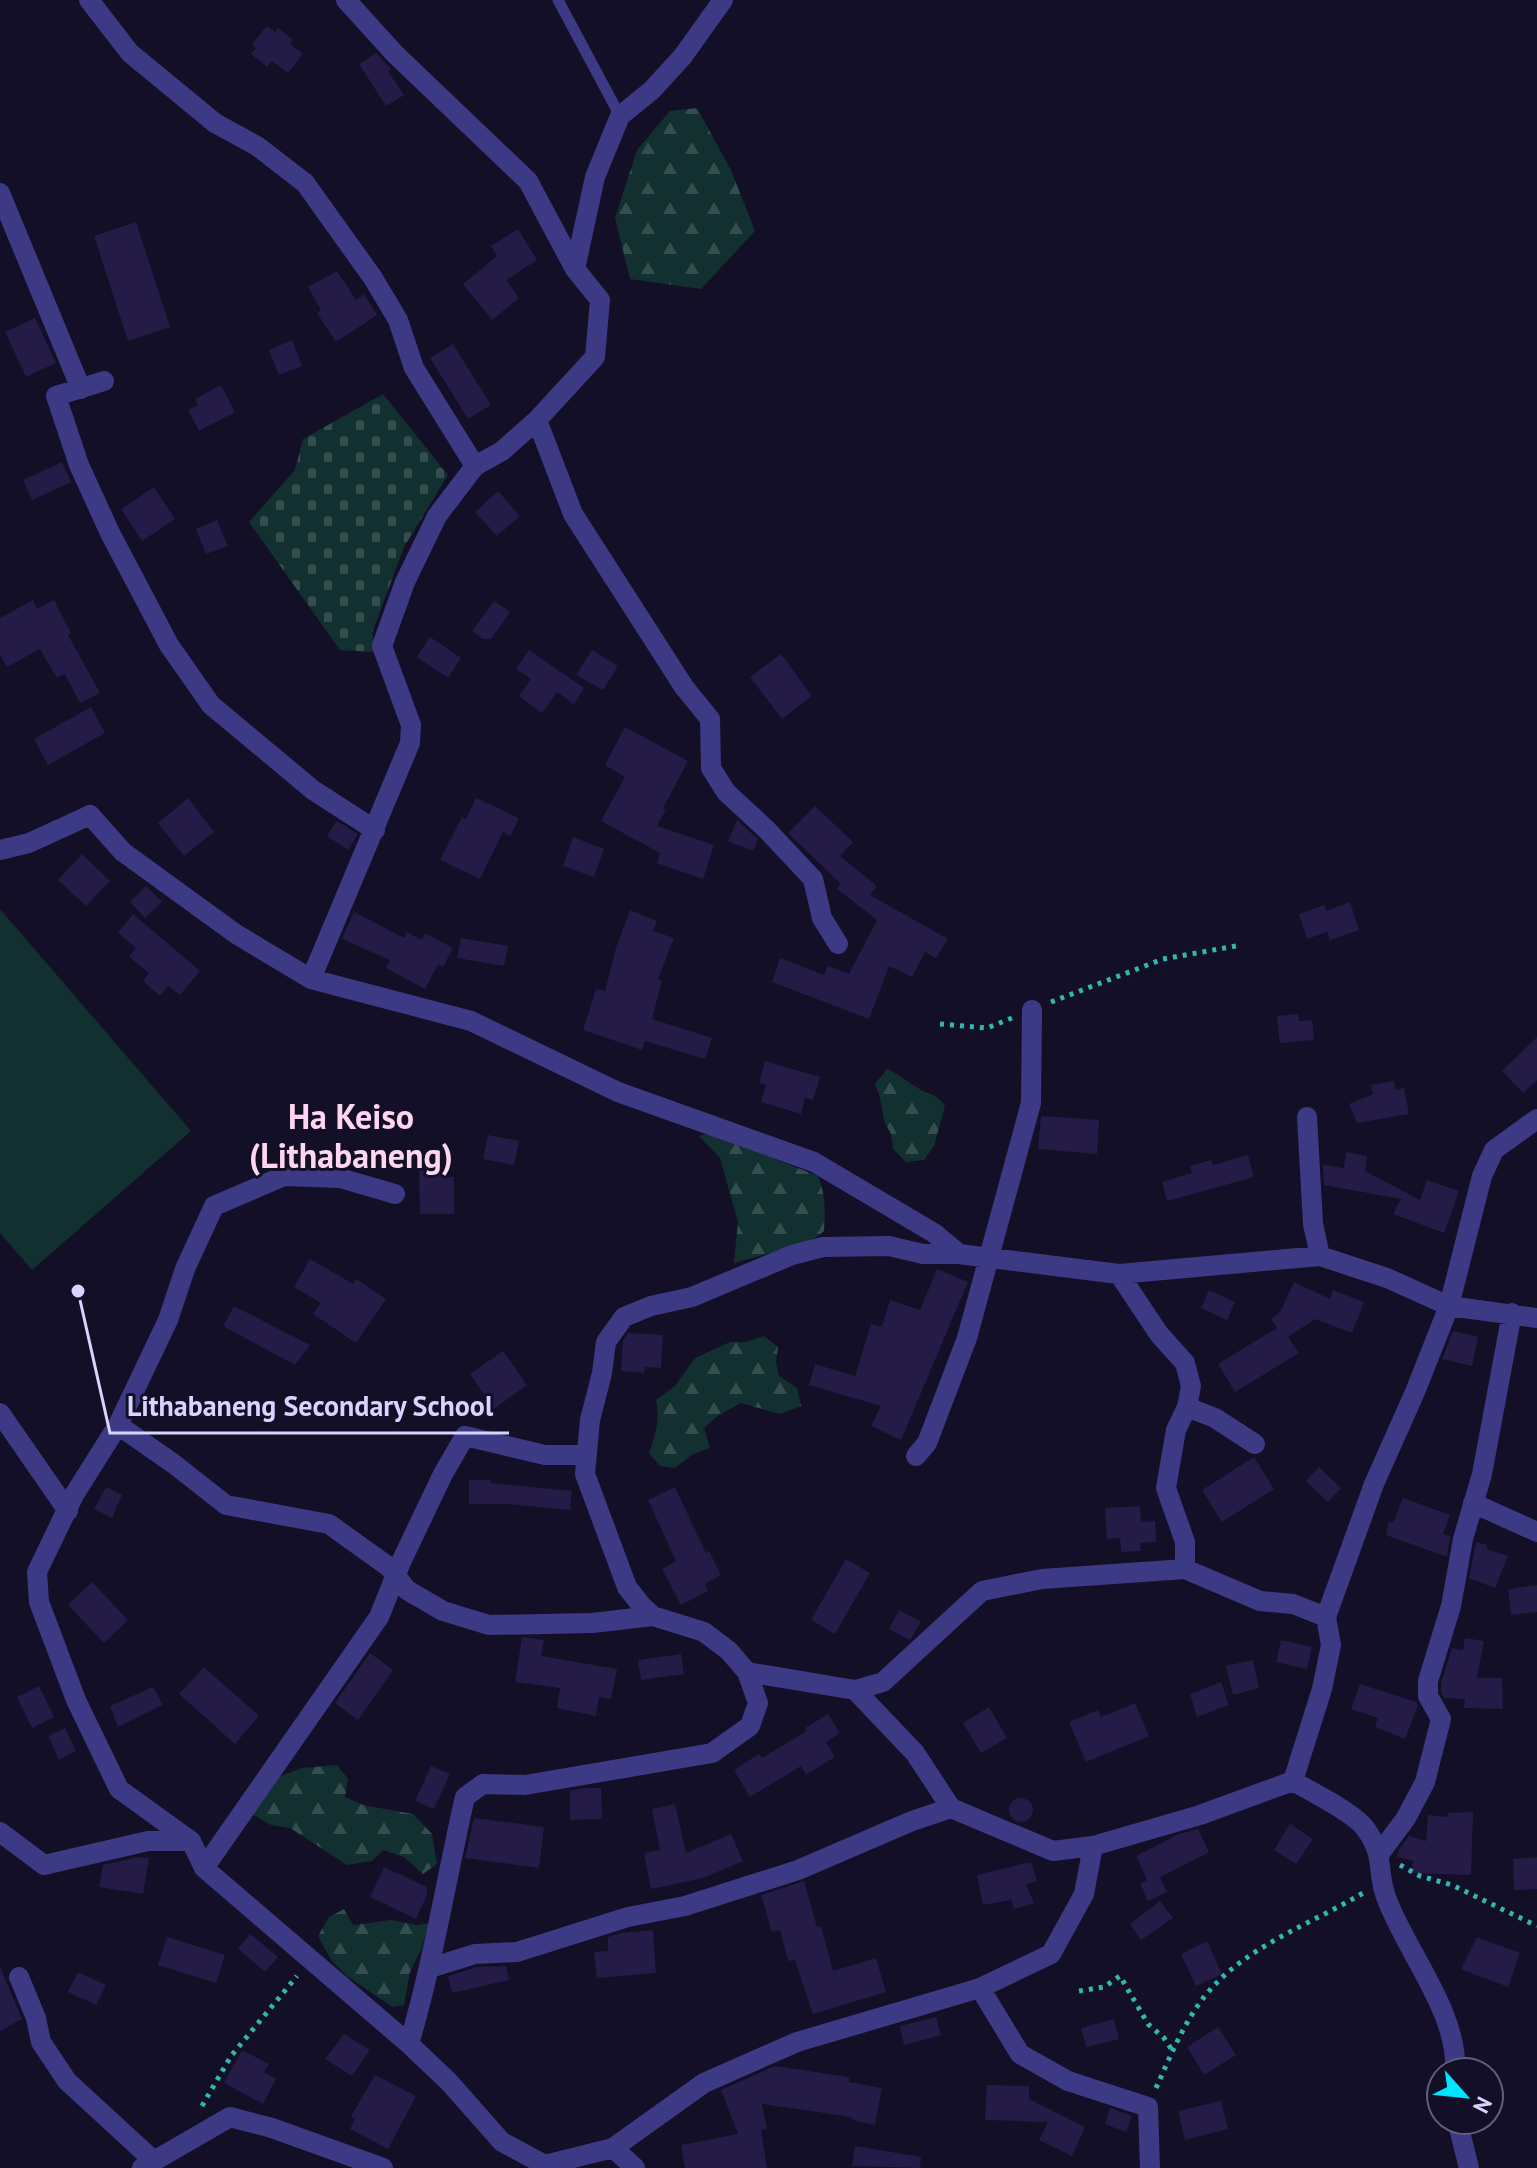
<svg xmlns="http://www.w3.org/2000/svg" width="1537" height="2168" viewBox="0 0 1537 2168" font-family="'PT Sans',sans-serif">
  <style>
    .forest { fill: url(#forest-firs) }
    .cemetery { fill: url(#cemetery-stones) }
    .pitch { fill: #12302f }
    .building { fill: #241b47 }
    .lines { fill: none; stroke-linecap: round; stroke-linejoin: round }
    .path { stroke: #2fb8b0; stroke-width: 5; stroke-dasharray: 4 6; stroke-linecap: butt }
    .lane { stroke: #3d3a85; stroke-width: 11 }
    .street { stroke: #3d3a85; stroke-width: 20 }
    .labels { text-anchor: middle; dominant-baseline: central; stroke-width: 6; stroke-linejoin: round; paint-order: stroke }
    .district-label { font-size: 34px; font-weight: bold; fill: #ffd6f0; stroke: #130f26 }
    .leader { fill: none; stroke: #d9d4ff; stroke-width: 3 }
    .callout-dot { fill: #d9d4ff; stroke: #130f26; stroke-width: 3 }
    .callout-label { font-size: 28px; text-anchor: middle; font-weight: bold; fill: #d9d4ff; stroke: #130f26; stroke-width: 6; stroke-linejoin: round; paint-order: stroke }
  </style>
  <defs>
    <pattern id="forest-firs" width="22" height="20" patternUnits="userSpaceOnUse" patternTransform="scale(2)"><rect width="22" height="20" fill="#12302f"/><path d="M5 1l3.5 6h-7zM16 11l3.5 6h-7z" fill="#344d4e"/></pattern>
    <pattern id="cemetery-stones" width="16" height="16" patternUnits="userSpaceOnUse" patternTransform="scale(2)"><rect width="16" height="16" fill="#12302f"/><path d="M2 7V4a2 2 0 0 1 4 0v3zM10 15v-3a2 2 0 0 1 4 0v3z" fill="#344d4e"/></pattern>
  </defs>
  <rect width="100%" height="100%" fill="#130f26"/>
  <!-- forest -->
  <path class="forest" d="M697 108 731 170 755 231 701 289 630 279 615 218 637 150 670 111Z
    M887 1069C901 1075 910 1084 923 1091 933 1096 938 1095 945 1106L934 1146 924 1160 906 1162 893 1149 891 1134 884 1121 880 1097 875 1084Z
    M710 1133 818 1176C826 1195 825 1211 824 1231L810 1242 734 1263 738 1222 720 1158 699 1136Z
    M764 1336 778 1347 776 1362 779 1376 797 1388 801 1406 780 1414 741 1403 719 1415 704 1428 710 1448 693 1454 675 1468 660 1466 649 1453C656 1434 660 1420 656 1400L675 1386 695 1358 730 1342H746Z
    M337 1765 348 1779 345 1797 363 1805 413 1814 432 1834 437 1864 423 1874 404 1857 383 1850 372 1861 347 1865 290 1828 271 1825 252 1814 275 1778 302 1768Z
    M344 1909 353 1925 391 1920 417 1925 429 1923 421 1950 410 1972 404 2005 393 2007 348 1977 331 1960 318 1936 329 1917Z"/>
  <!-- cemetery -->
  <path class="cemetery" d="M383 394 448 475 404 547 372 633 374 652 340 650 249 522 295 470 303 439Z"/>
  <!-- pitch -->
  <path class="pitch" d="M0 909 191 1131 32 1270 0 1233Z"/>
  <!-- building -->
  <path class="building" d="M267 26 275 32 278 28 293 40 290 44 303 54 288 73 272 61 267 67 251 54 256 48 252 44Z
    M376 53 391 69 388 71 404 95 386 106 359 64Z
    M136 222 170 327 128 341 94 236Z
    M518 229 537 260 506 280 519 298 492 320 463 284 497 256 491 246Z
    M337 271 356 300 364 294 377 315 336 342 317 313 321 310 308 287Z
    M35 318 56 363 26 377 5 332Z
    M292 340 302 366 279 375 269 350Z
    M453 344 491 405 468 419 430 358Z
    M221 385 235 412 199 431 188 410 198 405 195 399Z
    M62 462 71 482 32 500 23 480Z
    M154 487 175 519 142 541 121 509Z
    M498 491 520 516 497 536 475 512Z
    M217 520 228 546 206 554 196 529Z
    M33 600 37 609 54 600 71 633 68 635 100 693 80 703 65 674 57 678 40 649 7 667 0 655V618Z
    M494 601 510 612 491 639H483L472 631Z
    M430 637 461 658 448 678 417 657Z
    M529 650 584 688 574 704 557 692 542 713 519 696 531 679 516 669Z
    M592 650 618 666 603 690 576 675Z
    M781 654 812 696 782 719 750 677Z
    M91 707 105 733 48 765 34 739Z
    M625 727 688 761 663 808 666 810 657 826 714 845 703 879 657 863 660 853 601 821 625 777 605 765Z
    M188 798 214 832 184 856 158 823Z
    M476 798 519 818 510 836 503 832 480 879 440 860 462 817 466 819Z
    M815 806 853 842 840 856 877 886 870 895 948 939 936 958 925 952 912 977 889 966 869 1019 772 982 780 958 824 975 828 966 849 974 877 920 837 889 841 884 788 833Z
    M737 820 758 839 753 851 728 841Z
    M337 821 358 834 348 850 327 836Z
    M573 837 604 849 594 877 563 866Z
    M82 854 110 881 86 906 58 880Z
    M146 886 162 902 145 918 130 902Z
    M1350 902 1359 930 1330 940 1327 932 1307 939 1299 914 1324 905 1326 911Z
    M630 910 657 921 653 931 674 938 658 979 662 980 652 1019 712 1038 705 1059 645 1041 642 1050 583 1030 596 989 605 991 616 948Z
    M354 912 404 938 407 932 422 940 425 933 453 948 443 967 438 964 425 989 386 968 390 960 342 939Z
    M133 914 200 971 180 995 168 986 160 996 143 981 149 973 129 957 136 948 118 933Z
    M461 938 508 946 504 966 457 958Z
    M1298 1014 1299 1021 1312 1020 1314 1040 1280 1043 1277 1016Z
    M1537 1037V1080L1523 1093 1502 1071Z
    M765 1061 820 1077 813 1100 805 1098 801 1114 761 1102 766 1085 759 1083Z
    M1394 1081 1396 1090 1404 1088 1409 1114 1357 1123 1349 1104 1373 1094 1371 1085Z
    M1041 1116 1099 1120 1097 1154 1038 1149Z
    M488 1135 519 1141 514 1165 483 1159Z
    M1346 1152 1367 1156 1365 1171 1420 1200 1427 1180 1459 1191 1444 1233 1393 1214 1401 1199 1324 1185 1323 1165 1344 1168Z
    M1248 1155 1254 1177 1167 1201 1162 1182 1192 1173 1190 1166 1211 1160 1213 1165Z
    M419 1163H444L445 1177H454V1214H420Z
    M310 1259 353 1284 356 1279 386 1299 356 1343 313 1314 321 1303 294 1287Z
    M937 1269 968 1282 901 1440 871 1426 881 1406 809 1385 815 1364 855 1376 871 1324 882 1327 890 1300 920 1310Z
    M1294 1282 1330 1299 1333 1290 1364 1302 1352 1333 1315 1319 1288 1337 1299 1353 1235 1392 1218 1364 1277 1328 1271 1319 1280 1312Z
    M1209 1290 1235 1302 1227 1320 1201 1308Z
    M234 1306 310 1345 295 1365 223 1326Z
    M1453 1331 1478 1337 1472 1366 1442 1359Z
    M628 1333 663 1335 661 1368 645 1367 644 1373 621 1371 623 1341Z
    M503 1351 527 1385 494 1409 470 1374Z
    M1254 1457 1274 1489 1222 1522 1202 1490Z
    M1319 1467 1341 1488 1328 1502 1306 1481Z
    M469 1480H491V1483L572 1491 570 1510 507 1504H469Z
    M106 1487 122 1495 112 1518 94 1509Z
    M675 1487 706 1553 709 1551 721 1575 705 1584 708 1591 681 1605 662 1569 676 1561 648 1500Z
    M1403 1498 1450 1515 1443 1534 1450 1536 1447 1557 1386 1535 1389 1522 1393 1523Z
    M1140 1506 1141 1522 1155 1521 1156 1542 1140 1543 1141 1551 1121 1552 1120 1538 1107 1539 1105 1508Z
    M1476 1542 1487 1545V1549L1508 1556 1495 1588 1469 1578Z
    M846 1559 870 1573 835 1634 811 1620Z
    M92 1582 128 1620 104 1643 68 1605Z
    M1537 1585V1612L1511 1615 1508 1589Z
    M899 1610 921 1622 910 1640 889 1629Z
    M522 1637 544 1640 541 1656 617 1669 611 1699 599 1697 596 1716 557 1708 560 1688 515 1682Z
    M1465 1638 1484 1641 1477 1678H1502L1503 1709 1464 1708 1465 1699 1444 1698 1441 1693V1683L1452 1648 1463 1650Z
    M1281 1640 1312 1647 1307 1669 1276 1662Z
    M370 1653 393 1670 358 1720 335 1703Z
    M681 1654 684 1674 641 1680 638 1660Z
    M1253 1660 1259 1688 1233 1695 1226 1666Z
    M204 1667 259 1716 235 1744 179 1694Z
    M1221 1682 1229 1705 1197 1717 1190 1694Z
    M1360 1684 1416 1702 1418 1705 1405 1739 1375 1727 1378 1718 1351 1709Z
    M39 1686 54 1717 32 1728 17 1697Z
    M153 1687 163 1705 118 1727 110 1706Z
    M1135 1703 1149 1736 1086 1762 1069 1722 1098 1710 1101 1717Z
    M989 1707 1007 1738 981 1753 963 1723Z
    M828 1714 840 1733 826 1742 835 1757 806 1775 801 1766 750 1797 734 1770 759 1754 762 1758 807 1731 805 1728Z
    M65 1728 76 1751 59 1760 48 1736Z
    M431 1766 450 1774 434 1809 415 1801Z
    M584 1788H601L602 1819 570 1820V1791Z
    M1009 1810a12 12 0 1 1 24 0a12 12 0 1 1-24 0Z
    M675 1804 686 1853 731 1834 743 1861 703 1878 651 1889 644 1853 660 1850 652 1809Z
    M1473 1812 1471 1875 1410 1873 1414 1861 1397 1857 1400 1848 1409 1836 1426 1841 1428 1815 1448 1817V1813Z
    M474 1818 544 1827 539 1868 465 1858Z
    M1290 1824 1313 1839 1296 1864 1274 1850Z
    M1198 1829 1209 1852 1160 1877 1167 1892 1148 1901 1140 1884 1147 1880 1136 1856 1179 1834Z
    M138 1857 149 1858 143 1894 99 1887 103 1865Z
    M1537 1857V1889L1514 1890 1513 1859Z
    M1031 1862 1037 1881 1026 1884 1034 1903 1014 1909 1011 1900 983 1905 977 1875Z
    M384 1867 427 1887V1895L416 1919 370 1897Z
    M804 1881 817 1927 821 1926 833 1971 876 1958 886 1992 813 2014 795 1960 788 1961 780 1930 772 1932 761 1895Z
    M1160 1901 1173 1918 1141 1940 1130 1924Z
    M653 1930 656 1973 597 1978 594 1952 608 1951V1937L622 1933Z
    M250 1934 278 1957 265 1972 238 1949Z
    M167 1937 225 1955 216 1983 158 1965Z
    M1477 1937 1520 1953 1508 1987 1461 1969Z
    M1207 1941 1222 1974 1196 1986 1181 1954Z
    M506 1966 509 1980 452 1993 448 1976 477 1967Z
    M0 1967 22 2019 0 2031Z
    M78 1972 106 1985 96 2005 68 1992Z
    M936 2017 941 2035 904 2045 900 2026Z
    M1114 2019 1119 2039 1086 2047 1081 2028Z
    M1218 2027 1236 2055 1204 2075 1187 2047Z
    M344 2034 370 2050 352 2076 325 2059Z
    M242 2050 269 2064 264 2072 276 2079 263 2104 224 2083Z
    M775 2066 849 2077V2082L882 2088 875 2125 852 2120V2117L762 2104 767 2129 761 2130 767 2168H685L681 2145 738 2134 721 2090Z
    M375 2075 416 2096 388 2149 350 2129 355 2119 351 2116Z
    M987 2085 1029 2086V2099L1085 2127 1072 2156 1039 2140 1048 2122 985 2120Z
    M1221 2101 1228 2129 1185 2140 1178 2111Z
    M1110 2108 1132 2116 1126 2132 1105 2124Z
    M855 2146 921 2157 920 2168 852 2166Z"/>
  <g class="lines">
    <!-- path -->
    <path class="path" d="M1051 1002 1163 959 1241 945
      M940 1024 987 1028 1012 1018
      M1400 1865 1420 1876 1452 1885 1537 1926
      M1079 1991 1104 1987 1120 1976 1148 2024 1164 2038 1172 2050
      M1156 2088C1171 2055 1185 2019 1209 1991 1249 1945 1311 1924 1363 1893
      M202 2106 231 2056 297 1976"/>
    <!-- lane -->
    <path class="lane" d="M558 0 620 116"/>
    <!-- street -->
    <path class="street" d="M89 0 130 53 215 123 257 146 305 183 373 278 398 320 414 368 475 466
      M346 0 395 54 528 181 575 269
      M0 193 81 389
      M104 381 56 396 79 465 110 533 169 645 211 705 313 790 375 830
      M537 420 573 514 684 687 710 719 711 768 726 792 767 830 813 879 822 918 838 944
      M0 850 29 843 90 815 123 852 236 934 311 979 471 1021 618 1092 814 1162 934 1233 959 1254
      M311 979 410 743 411 725 382 646 405 582 437 516 475 466 502 451 537 420 595 357 600 300 575 269 595 177 620 116 652 90 683 56 723 0
      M1307 1117 1313 1224 1320 1256
      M395 1194 340 1178 284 1176 214 1206 185 1269 168 1320 118 1425 74 1495 37 1572 39 1602 76 1700 119 1789 191 1841 204 1868 409 2044 449 2082 502 2142 545 2165 613 2148 635 2168
      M1119 1274 1159 1334 1185 1363 1191 1386 1187 1407
      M0 1413 68 1511
      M118 1425 174 1464 226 1505 329 1524 389 1567 407 1590 443 1611 489 1625 592 1623 653 1616
      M916 1456 927 1443 967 1338 1031 1103 1032 1010
      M1473 1503 1537 1532
      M1185 1569V1542L1166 1488 1176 1430 1187 1407 1215 1418 1255 1444
      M1326 1617 1374 1484 1415 1392 1449 1306 1482 1176 1494 1150 1537 1119
      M855 1690 883 1682 982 1591 1042 1579 1185 1569 1260 1601 1293 1604 1326 1617 1331 1645 1322 1689 1293 1781 1200 1815 1093 1846 1053 1851 951 1808 915 1753 855 1690 747 1672 729 1651 704 1632 653 1616 641 1605 627 1587 585 1474 590 1420 602 1373 606 1342 624 1317 651 1306 692 1297 792 1255 823 1247 889 1246 923 1254H959L1119 1274 1320 1256 1387 1278 1449 1306 1537 1318
      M1293 1781C1311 1792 1353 1812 1365 1828 1386 1857 1376 1869 1386 1897 1406 1952 1459 2013 1455 2072
      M0 1832 44 1865 148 1841H191
      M1380 1853 1406 1818 1425 1782 1441 1719 1428 1696V1681L1451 1606 1463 1539 1482 1474 1512 1313
      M204 1868 379 1617 401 1562 443 1474 465 1436 545 1455H587
      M430 1968 475 1954 517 1952 628 1917 685 1906 798 1870 912 1821 951 1808
      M19 1977 36 2018 41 2042 67 2081 154 2161
      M980 1988 1020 2054 1068 2081 1148 2107 1150 2168
      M409 2044C433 1963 446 1880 465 1797L483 1784 525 1785 712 1753 750 1726 758 1703 747 1672
      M1457 2120 1469 2168
      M613 2148 704 2083 797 2042 980 1988 1051 1954 1084 1894 1093 1846
      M142 2168 230 2117 272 2128 383 2168"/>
  </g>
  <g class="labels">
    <!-- district labels -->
    <g class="district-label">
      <text x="351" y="1116">Ha Keiso<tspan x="351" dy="39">(Lithabaneng)</tspan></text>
    </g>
  </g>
  <!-- callouts -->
  <path class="leader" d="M78 1291L110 1433H509"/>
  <circle class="callout-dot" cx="78" cy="1291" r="8"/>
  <g class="callout-label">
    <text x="310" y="1416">Lithabaneng Secondary School</text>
  </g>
  <!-- north arrow -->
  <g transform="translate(1465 2096) rotate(117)"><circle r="38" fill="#130f26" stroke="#625e7d" stroke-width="2"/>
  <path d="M0-6L14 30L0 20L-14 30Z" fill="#00e5ff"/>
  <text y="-12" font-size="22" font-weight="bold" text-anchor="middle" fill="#d9d4ff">N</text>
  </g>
</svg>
